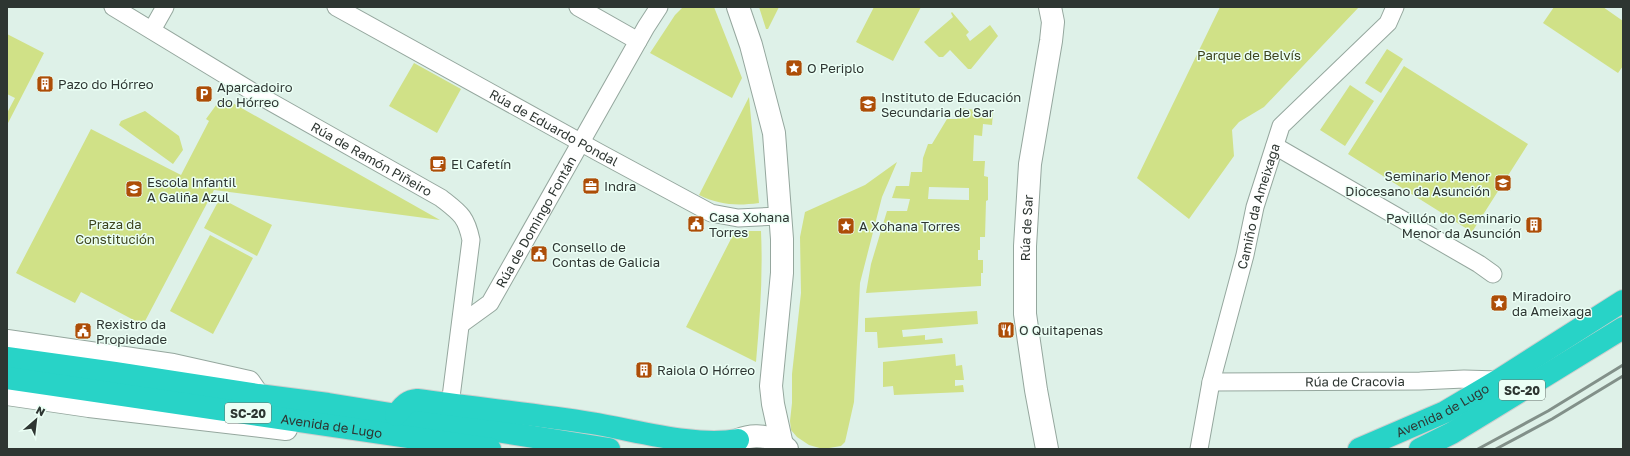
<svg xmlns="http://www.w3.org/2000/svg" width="1630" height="456" viewBox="0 0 1630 456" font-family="'Golos Text',sans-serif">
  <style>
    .green { fill: #d0e187; fill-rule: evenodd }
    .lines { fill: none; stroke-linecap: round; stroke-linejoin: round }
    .street-casing { stroke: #95a79e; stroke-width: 19 }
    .secondary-casing { stroke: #95a79e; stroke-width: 24 }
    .highway-casing { stroke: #cdcfce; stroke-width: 24 }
    .street { stroke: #fff; stroke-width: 17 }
    .secondary { stroke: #fff; stroke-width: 22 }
    .highway { stroke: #28d3c7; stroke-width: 22 }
    .rail { stroke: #829089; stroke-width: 3 }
    .labels { text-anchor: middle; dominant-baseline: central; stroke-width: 3; stroke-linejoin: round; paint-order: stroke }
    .shield { fill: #ebfff5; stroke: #67726c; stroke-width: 1 }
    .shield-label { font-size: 12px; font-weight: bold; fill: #2e3632 }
    .park-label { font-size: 13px; fill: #3d441d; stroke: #ebfff5 }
    .poi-label { font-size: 13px; fill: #2e3632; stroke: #ebfff5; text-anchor: start }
    .street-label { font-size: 13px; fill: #2e3632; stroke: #ebfff5 }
  </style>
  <rect width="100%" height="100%" fill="#def1e8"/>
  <!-- green -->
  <path class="green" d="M683 7H714L742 78 732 98 650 53 675 15Z
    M759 7H779L768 29H766Z
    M874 7H921L893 61 856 42Z
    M1220 7H1359L1264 107 1239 122 1232 130 1234 156 1189 219 1137 178Z
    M1554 7H1603L1623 21V66L1618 73 1543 23Z
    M952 12 969 32 966 35 970 41 990 25 998 36 971 69H968L950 50 943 57H939L924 42 953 17 951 13Z
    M7 34 44 53 7 125V113L15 98 7 94Z
    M1387 49 1403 59 1381 93 1365 83Z
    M414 63 461 89 437 133 389 106Z
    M1404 66 1528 144 1472 232 1348 154Z
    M1350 85 1374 101 1345 146 1320 130Z
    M222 97 440 220 214 190 143 325 81 292 75 303 16 273 91 129 181 175 209 121 206 119Z
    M749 97 759 203C736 206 720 205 699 195Z
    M959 108 993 112 992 125 983 124 982 136 974 135 973 161H985L984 176 988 177V200L986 201 985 237H980V250H978V260H983V273H981V286L866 293 871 264 887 211H907L910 199 892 198 896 186H909L911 172H922L923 158 928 144H932L947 119H957ZM929 187 969 188V200L928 199Z
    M145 111 179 136 183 150 173 164 119 125 121 121Z
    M897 162 882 197 860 283 854 402 845 442 841 446 823 449 809 445 797 437 791 430 790 421 792 403V374L801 293 800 237 805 212 865 185Z
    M220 198 272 225 257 256 204 228Z
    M735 231H761C763 275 760 318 756 362L686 327Z
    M210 235 253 258 213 334 170 311Z
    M977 311 978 324 902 330 903 337 925 335V340L942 338 943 343 878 348 877 332H865V318Z
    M955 354 956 366 962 365 964 380H955V386L963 385 964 392 894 395 893 386 883 387V362Z"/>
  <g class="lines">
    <!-- street casing -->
    <g class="street-casing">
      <g id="street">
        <path id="s1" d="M113 7 253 92 441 198C460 213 466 216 471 240L450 405"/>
        <path id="s2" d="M336 7 598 152 711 213 738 218 780 216"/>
        <path d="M578 7 638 41"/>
        <path d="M152 30 165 7"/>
        <path d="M1275 146 1479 264 1493 274"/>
        <path id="s3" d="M461 324 490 303 646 27 659 7"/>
        <path id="s4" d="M1211 382 1420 381 1464 379 1499 380"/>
        <path id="s5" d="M1199 449 1211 382 1245 255 1255 207 1281 126 1388 23 1395 7"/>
      </g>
    </g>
    <!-- secondary casing -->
    <g class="secondary-casing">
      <g id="secondary">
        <path d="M738 7 751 45 774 133 782 239V273L771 386 773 404 782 445"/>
        <path d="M7 341 173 365 249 382 258 395"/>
        <path d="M7 394 89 406 286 429"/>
        <path d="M724 449C742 433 770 431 787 449"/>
        <path id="s6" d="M1047 449 1036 390 1025 314V246L1030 164 1051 41 1053 22 1050 7"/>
      </g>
    </g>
    <!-- highway casing -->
    <g class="highway-casing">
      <g id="highway">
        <path d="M7 358 115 373 258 395 328 404 609 449"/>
        <path id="s7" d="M7 378 490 449"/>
        <path d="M396 415C403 407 406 401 417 400 475 408 533 414 591 423 635 430 695 448 738 440"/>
        <path id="s8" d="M1359 449 1445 412 1499 380 1623 301"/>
        <path d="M1420 449 1452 433 1623 328"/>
      </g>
    </g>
    <!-- street -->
    <use href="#street" class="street"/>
    <!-- secondary -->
    <use href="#secondary" class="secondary"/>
    <!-- highway -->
    <use href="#highway" class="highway"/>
    <!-- rail -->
    <path class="rail" d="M1478 449 1548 411 1623 365
      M1496 449 1552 419 1623 376"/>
  </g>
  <!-- icons -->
  <defs>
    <g id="sight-square" transform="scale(0.9)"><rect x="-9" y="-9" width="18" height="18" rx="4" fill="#ad4d07" stroke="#ebfff5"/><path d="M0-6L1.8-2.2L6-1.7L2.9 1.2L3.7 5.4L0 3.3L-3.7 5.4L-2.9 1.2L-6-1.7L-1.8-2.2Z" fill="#fff"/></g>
    <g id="building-square" transform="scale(0.9)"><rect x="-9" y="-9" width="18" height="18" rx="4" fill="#ad4d07" stroke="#ebfff5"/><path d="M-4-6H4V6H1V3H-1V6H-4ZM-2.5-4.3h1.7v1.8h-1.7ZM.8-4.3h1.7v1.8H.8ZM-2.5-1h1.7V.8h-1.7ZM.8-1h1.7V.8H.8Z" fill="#fff"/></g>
    <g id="parking-square" transform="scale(0.9)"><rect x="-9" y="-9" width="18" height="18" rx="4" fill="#ad4d07" stroke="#ebfff5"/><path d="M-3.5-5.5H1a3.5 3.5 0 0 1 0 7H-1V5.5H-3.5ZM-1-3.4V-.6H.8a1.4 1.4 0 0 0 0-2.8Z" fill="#fff"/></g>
    <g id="school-square" transform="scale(0.9)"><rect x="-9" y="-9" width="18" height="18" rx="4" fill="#ad4d07" stroke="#ebfff5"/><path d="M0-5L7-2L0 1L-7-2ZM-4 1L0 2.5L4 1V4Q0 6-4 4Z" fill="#fff"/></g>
    <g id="cafe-square" transform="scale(0.9)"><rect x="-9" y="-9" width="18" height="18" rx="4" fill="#ad4d07" stroke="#ebfff5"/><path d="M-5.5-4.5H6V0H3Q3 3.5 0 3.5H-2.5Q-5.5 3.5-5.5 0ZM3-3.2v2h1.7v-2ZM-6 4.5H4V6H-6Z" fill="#fff"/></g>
    <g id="office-square" transform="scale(0.9)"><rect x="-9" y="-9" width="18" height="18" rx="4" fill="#ad4d07" stroke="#ebfff5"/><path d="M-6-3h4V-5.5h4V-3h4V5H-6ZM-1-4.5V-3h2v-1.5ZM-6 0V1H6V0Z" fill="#fff"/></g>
    <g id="civic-square" transform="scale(0.9)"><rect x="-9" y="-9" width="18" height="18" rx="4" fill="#ad4d07" stroke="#ebfff5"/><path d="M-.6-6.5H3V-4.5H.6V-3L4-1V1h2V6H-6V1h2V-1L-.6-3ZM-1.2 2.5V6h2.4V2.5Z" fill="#fff"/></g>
    <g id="restaurant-square" transform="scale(0.9)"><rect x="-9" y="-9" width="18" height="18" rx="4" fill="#ad4d07" stroke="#ebfff5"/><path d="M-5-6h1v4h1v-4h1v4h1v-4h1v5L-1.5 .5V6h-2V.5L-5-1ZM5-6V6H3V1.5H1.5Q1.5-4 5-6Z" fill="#fff"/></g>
  </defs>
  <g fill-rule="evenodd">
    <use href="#sight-square" x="794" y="68"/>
    <use href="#building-square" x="45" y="84"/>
    <use href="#parking-square" x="204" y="94"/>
    <use href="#school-square" x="868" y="104"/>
    <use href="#cafe-square" x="438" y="164"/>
    <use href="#school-square" x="1503" y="183"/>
    <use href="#office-square" x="591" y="186"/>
    <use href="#school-square" x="134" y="189"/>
    <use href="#civic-square" x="696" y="224"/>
    <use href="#building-square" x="1534" y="225"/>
    <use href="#sight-square" x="846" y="226"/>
    <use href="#civic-square" x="539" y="254"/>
    <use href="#sight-square" x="1499" y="303"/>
    <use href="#restaurant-square" x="1006" y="330"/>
    <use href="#civic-square" x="83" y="331"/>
    <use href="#building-square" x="644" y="370"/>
  </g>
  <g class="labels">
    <!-- shield labels -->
    <g class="shield">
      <rect x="1499" y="380" width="46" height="20" rx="3"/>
      <rect x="225" y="403" width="46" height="20" rx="3"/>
    </g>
    <g class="shield-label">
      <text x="1522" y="390">SC-20</text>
      <text x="248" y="413">SC-20</text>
    </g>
    <!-- park labels -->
    <g class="park-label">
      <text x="1249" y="55">Parque de Belvís</text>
      <text x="115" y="224">Praza da<tspan x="115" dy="15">Constitución</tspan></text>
    </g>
    <!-- poi labels -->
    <g class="poi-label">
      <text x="807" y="68">O Periplo</text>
      <text x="58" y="84">Pazo do Hórreo</text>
      <text x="217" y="87">Aparcadoiro<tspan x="217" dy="15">do Hórreo</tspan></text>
      <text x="881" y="97">Instituto de Educación<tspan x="881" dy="15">Secundaria de Sar</tspan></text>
      <text x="451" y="164">El Cafetín</text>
      <text x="1490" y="176" text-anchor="end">Seminario Menor<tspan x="1490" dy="15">Diocesano da Asunción</tspan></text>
      <text x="147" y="182">Escola Infantil<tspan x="147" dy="15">A Galiña Azul</tspan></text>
      <text x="604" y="186">Indra</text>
      <text x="709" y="217">Casa Xohana<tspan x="709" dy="15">Torres</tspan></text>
      <text x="1521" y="218" text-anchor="end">Pavillón do Seminario<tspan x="1521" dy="15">Menor da Asunción</tspan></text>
      <text x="859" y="226">A Xohana Torres</text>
      <text x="552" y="247">Consello de<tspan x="552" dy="15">Contas de Galicia</tspan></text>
      <text x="1512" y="296">Miradoiro<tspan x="1512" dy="15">da Ameixaga</tspan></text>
      <text x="96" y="324">Rexistro da<tspan x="96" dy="15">Propiedade</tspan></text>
      <text x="1019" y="330">O Quitapenas</text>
      <text x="657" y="370">Raiola O Hórreo</text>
    </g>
    <!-- street labels -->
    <g class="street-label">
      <text stroke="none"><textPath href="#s2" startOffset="249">Rúa de Eduardo Pondal</textPath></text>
      <text stroke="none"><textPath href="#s1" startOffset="300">Rúa de Ramón Piñeiro</textPath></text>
      <text stroke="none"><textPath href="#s5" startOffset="250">Camiño da Ameixaga</textPath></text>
      <text stroke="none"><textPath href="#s3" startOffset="129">Rúa de Domingo Fontán</textPath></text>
      <text stroke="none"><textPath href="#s6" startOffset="223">Rúa de Sar</textPath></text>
      <text stroke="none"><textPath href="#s4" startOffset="144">Rúa de Cracovia</textPath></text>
      <text stroke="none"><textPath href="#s8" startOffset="92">Avenida de Lugo</textPath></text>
      <text stroke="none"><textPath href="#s7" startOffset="328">Avenida de Lugo</textPath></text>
    </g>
  </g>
  <!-- border -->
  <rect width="1630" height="456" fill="none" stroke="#2e3632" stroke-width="16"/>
  <!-- north arrow -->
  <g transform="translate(36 420) rotate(28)" stroke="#ebfff5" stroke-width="3" paint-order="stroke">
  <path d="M0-3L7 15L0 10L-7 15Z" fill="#2e3632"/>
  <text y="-6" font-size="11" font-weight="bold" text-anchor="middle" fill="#2e3632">N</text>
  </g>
</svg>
